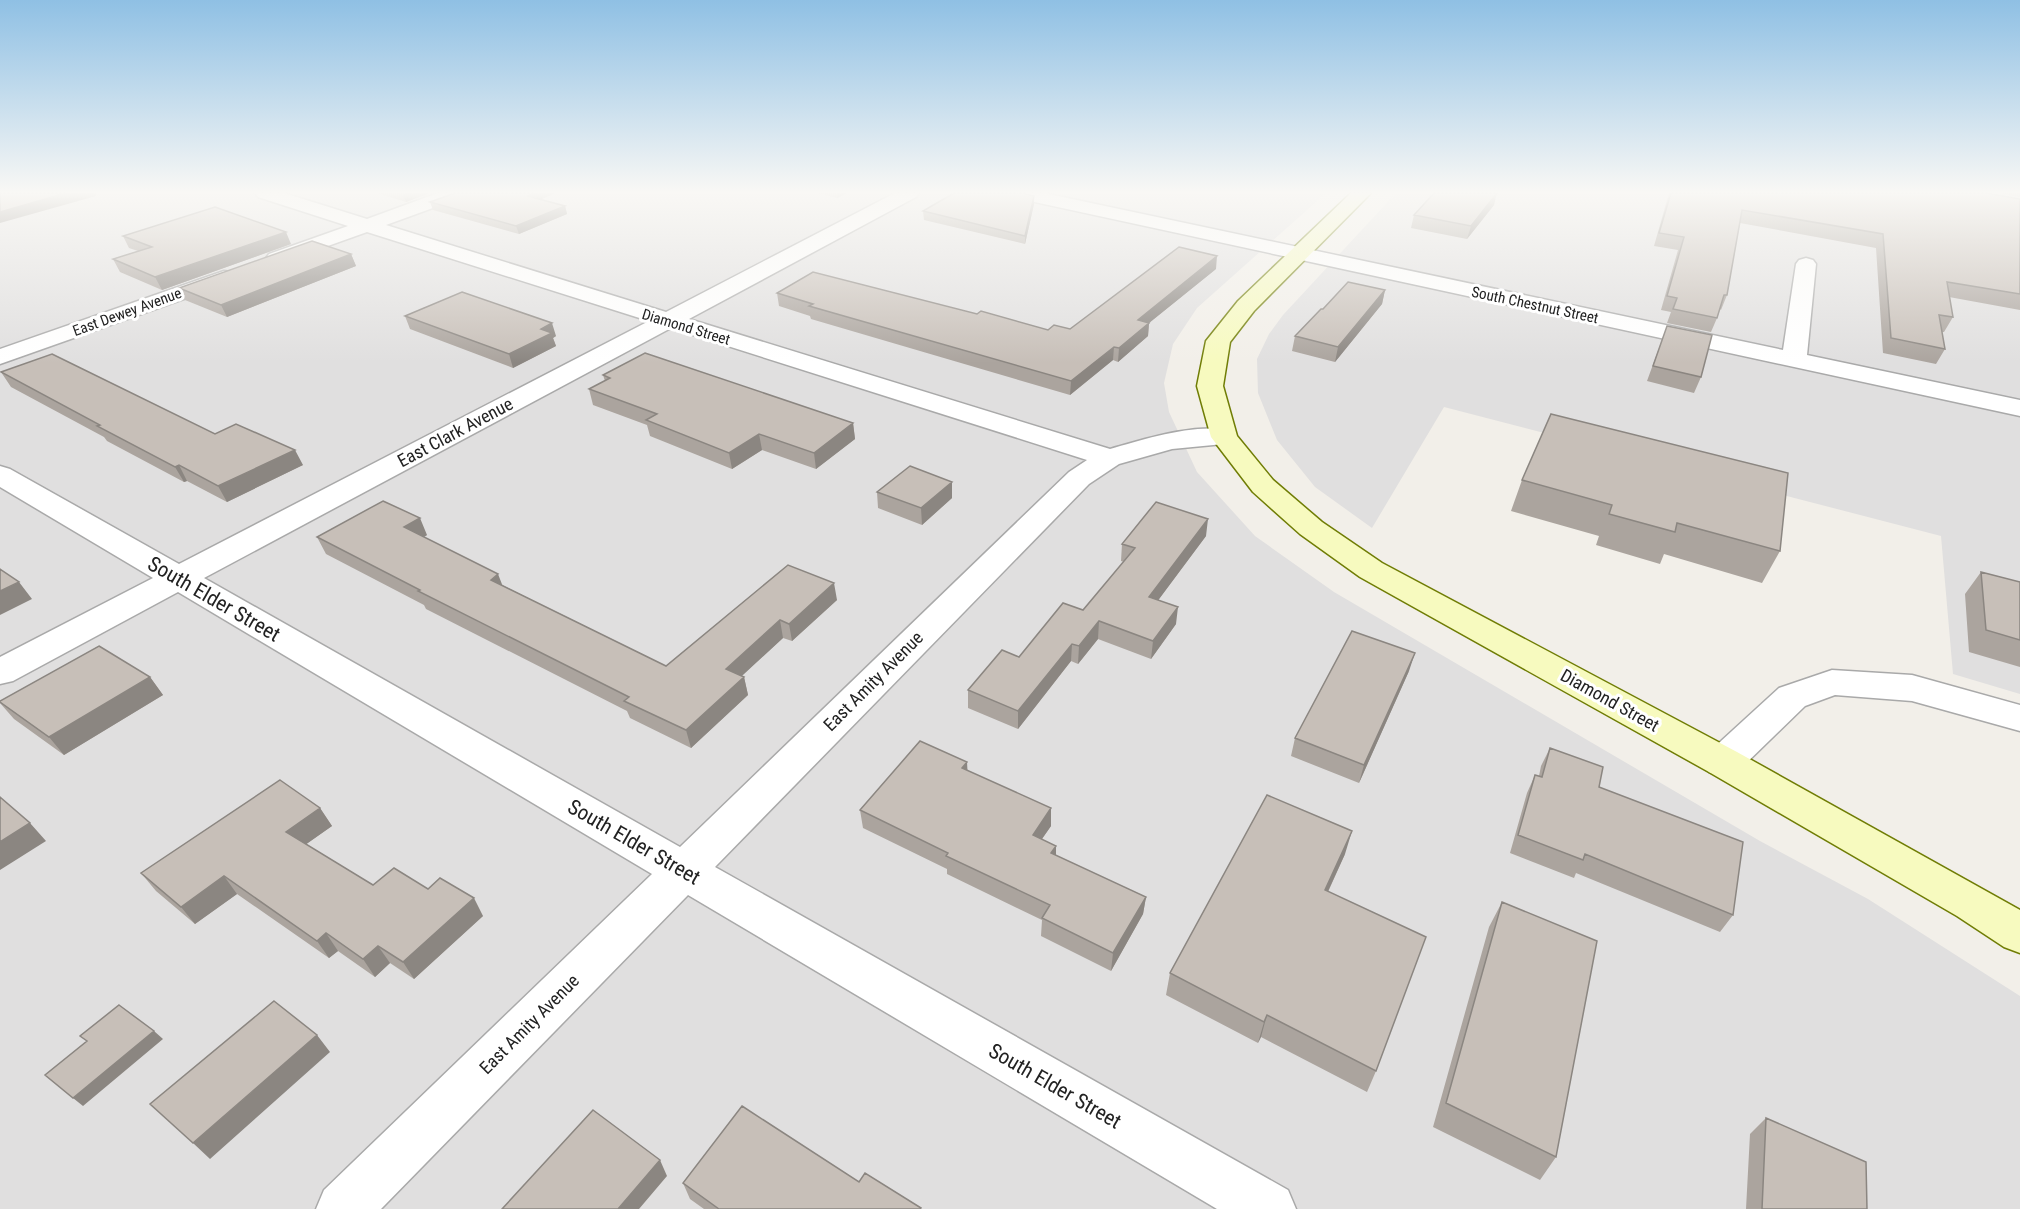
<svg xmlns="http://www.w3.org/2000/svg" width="2020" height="1209" viewBox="0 0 2020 1209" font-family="'Roboto Condensed',sans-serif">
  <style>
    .residential { fill: #e0dfdf }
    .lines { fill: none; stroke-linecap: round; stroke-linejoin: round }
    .street-casing { stroke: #a9a9a9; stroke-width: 3 }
    .secondary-casing { stroke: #707d05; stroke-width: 3 }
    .street { fill: #fff; fill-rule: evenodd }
    .secondary { fill: #f7fabf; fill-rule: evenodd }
    .wall { fill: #aba49e }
    .shaded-wall { fill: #8b8681 }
    .building { fill: #c7bfb8; stroke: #8b8681; stroke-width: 1.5 }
    .labels { text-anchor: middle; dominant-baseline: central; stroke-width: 6; stroke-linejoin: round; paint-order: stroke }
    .far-street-label { font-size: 15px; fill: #222; stroke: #fff }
    .street-label { font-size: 18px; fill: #222; stroke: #fff }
    .near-street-label { font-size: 21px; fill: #222; stroke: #fff }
  </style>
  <rect width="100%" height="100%" fill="#f2efe9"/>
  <!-- residential -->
  <path class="residential" d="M0 193H1326L1197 308 1173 344 1164 383 1169 412 1197 472 1255 536 1334 592 1760 841 1868 899 2020 996V1209H0Z
    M1396 193H2020V694L1953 674 1941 536 1444 407 1372 528 1315 487 1277 440 1258 393 1257 359 1269 334 1283 315Z"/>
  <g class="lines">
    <!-- street casing -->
    <g class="street-casing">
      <path id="street" d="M255 193H284L367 219 438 193H466L463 197 386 225 666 312 895 193H919L916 197 689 319 1110 449C1145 439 1197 422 1234 431L1237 437 1234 443 1172 449 1119 464 1089 484 715 867 1288 1190 1296 1209H1217L688 895 381 1209H316L324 1190 652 874 178 592 13 681 0 684V657L153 578 0 487V466L10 469 179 564 649 321 367 232 283 262 276 264 269 262 266 258 269 254 348 226 258 197ZM671 328 1087 460 1069 472 680 847 204 578Z
        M1007 193H1044L1783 350 1796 264 1799 260 1806 258 1813 260 1816 264 1807 355 2020 400V416L1016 198 1010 197Z
        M224 271 232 272 235 277 232 282 0 364V349Z
        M1832 670 1912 675 2020 705V731L1912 701 1835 695 1805 706 1737 772 1723 777 1709 772 1704 762 1709 752 1779 688Z"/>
    </g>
    <!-- secondary casing -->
    <g class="secondary-casing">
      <path id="secondary" d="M1351 193H1371L1254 311 1230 342 1223 386 1237 436 1273 480 1322 522 1382 563 1737 752 2020 910V953L2004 947 1957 916 1709 772 1360 577 1300 534 1253 492 1211 437 1197 386 1206 341 1238 301Z"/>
    </g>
    <!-- street -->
    <use href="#street" class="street"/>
    <!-- secondary -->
    <use href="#secondary" class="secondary"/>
  </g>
  <!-- wall -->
  <path class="wall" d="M377 193H430L406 202Z
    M816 193H847L837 198Z
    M1669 193H1986L2020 199V310L1949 297 1953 317 1944 332H1942L1945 349 1936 364 1883 353 1876 248 1740 223 1727 295 1721 310 1720 309 1717 318 1711 332 1667 323 1671 312 1661 310 1678 250 1654 246Z
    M1998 193H2020V197Z
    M1034 196V204L1025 244 924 220 923 211Z
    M541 200 565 206 567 214 519 234 433 210 430 202Z
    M1494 205 1467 239 1411 228 1414 215Z
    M123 236 291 244 162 290 120 272 113 259 138 251 129 248Z
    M351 254 356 266 227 317 185 300 179 288Z
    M1216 269 1149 323 1148 336 1118 362 1113 360 1070 395 811 319 810 316 779 306 777 293 977 314 1048 330 1070 329Z
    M1385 290 1382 304 1335 362 1292 351 1295 336Z
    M405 316 556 336 553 338 556 346 513 368 410 329Z
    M1667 326 1701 377 1694 393 1647 381Z
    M1 372 215 434 303 465 227 502 187 481 184 482 107 441 104 437 11 387Z
    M603 375 853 423 855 439 816 469 762 450 732 469 650 436 647 425 593 405 589 389 605 381Z
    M1522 480 1780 551 1762 583 1664 554 1660 564 1596 545 1599 536 1511 511Z
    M877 492 952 498 922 525 878 508Z
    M427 535 424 537 502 585 666 666 788 565 837 600 792 641 783 638 741 676 744 677 748 695 691 748 630 718 627 711 426 609 424 605 326 554 317 537Z
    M1206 536 1158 600 1176 624 1151 659 1098 639 1078 664 1071 661 1018 729 968 708V690L1019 657 1083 610 1124 562 1121 561 1122 544Z
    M1981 572 2020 582V667L1969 652 1965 594Z
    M1409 671 1359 783 1291 756 1295 738Z
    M150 677 163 695 64 755 14 719 0 703V701Z
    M1550 748 1733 915 1720 932 1576 873 1574 878 1510 853 1527 793 1535 775 1539 776 1541 766Z
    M967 762V771L1051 826 1042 839 1056 856 1146 897 1143 914 1111 971 1041 936 1042 920 947 874V869L863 828 860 810Z
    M320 808 332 826 306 844 373 885 428 889 483 916 414 979 390 963 375 977 338 951 329 958 237 894 195 924 156 891 141 873Z
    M1345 854 1328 892 1376 1071 1367 1092 1261 1037 1258 1043 1166 995 1170 973Z
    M1502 902 1556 1157 1540 1180 1433 1127 1489 927Z
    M1766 1118 1867 1209H1746L1750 1134Z
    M859 1182 921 1208V1209H704L690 1199 683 1183Z"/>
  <!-- shaded-wall -->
  <path class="shaded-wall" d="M66 193H96V196L0 223V212Z
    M406 193H430L406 202 403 194Z
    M535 193H556L530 204 528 196Z
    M837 193H847L837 198Z
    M1497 193 1494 205 1467 239 1471 226Z
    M1034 196V204L1025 244V236Z
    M565 206 567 214 519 234 516 226Z
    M286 232 291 244 162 290 155 277Z
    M351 254 356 266 227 317 221 305Z
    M1217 256 1216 269 1149 323 1148 336 1118 362 1119 348 1138 320Z
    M1385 290 1382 304 1335 362 1338 347Z
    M552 323 556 336 553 338 556 346 513 368 509 354 541 329Z
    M1114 347 1113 360 1070 395 1071 381Z
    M853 423 855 439 816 469 814 453Z
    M759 434 762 450 732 469 729 453Z
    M295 450 303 465 227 502 218 486Z
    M179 465 187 481 184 482 175 467Z
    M952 482V498L922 525 921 508Z
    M420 518 427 535 412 544 404 527Z
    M1208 519 1206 536 1148 614 1149 597Z
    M498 574 505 592 491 580Z
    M19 582 32 599 0 615V591Z
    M834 583 837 600 792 641 789 624Z
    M1178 607 1176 624 1151 659 1153 641Z
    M780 620 783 638 730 687 726 669Z
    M1099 621 1098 639 1078 664 1079 646Z
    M1072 644 1071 661 1018 729V711Z
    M1415 653 1409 671 1359 783 1364 765Z
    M150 677 163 695 64 755 49 737Z
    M744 677 748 695 691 748 686 730Z
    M967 762 968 780 962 768Z
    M320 808 332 826 298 850 286 832Z
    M1051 808V826L1032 853 1033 835Z
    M30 823 46 841 0 870V842Z
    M1352 831 1345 854 1318 913 1325 890Z
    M1056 846V864L1051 853Z
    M224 876 237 894 195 924 181 907Z
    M1146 897 1143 914 1111 971 1113 953Z
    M474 898 483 916 414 979 403 962Z
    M326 933 338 951 329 958 317 941Z
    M378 946 390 963 375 977 363 959Z
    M1267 1015 1261 1037 1258 1043 1264 1022Z
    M154 1031 163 1039 83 1106 73 1098Z
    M317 1035 330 1052 210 1159 193 1143Z
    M660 1160 667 1176 639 1209H618Z"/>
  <!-- building -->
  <path class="building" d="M0 193H66L0 212Z
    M455 193H535L528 196 565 206 516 226 430 202Z
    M954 193H1022L1034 196 1025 236 923 211Z
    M1434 193H1497L1471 226 1414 215Z
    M1671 193H1986L2020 199V294L1947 282 1953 317 1939 315 1945 349 1891 338 1883 234 1742 210 1727 295H1724L1717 318 1673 309 1677 298 1667 296 1684 237 1659 233Z
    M215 207 286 232 155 277 113 259 152 247 123 236Z
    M312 241 351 254 221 305 179 288Z
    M1179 247 1217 256 1138 320 1149 323 1119 348 1114 347 1071 381 809 306 813 304 777 293 813 272 977 314 981 311 1048 330 1054 325 1070 329Z
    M1348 282 1385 290 1338 347 1295 336 1321 309H1323Z
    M462 292 552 323 541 329 552 333 509 354 405 316Z
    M1667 326 1712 335 1701 377 1653 366Z
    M645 353 853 423 814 453 759 434 729 453 646 420 657 414 589 389 610 378 603 375Z
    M52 354 215 434 236 424 295 450 218 486 179 465 175 467 97 426 100 425 1 372Z
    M1551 414 1788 473 1780 551 1677 523 1675 532 1609 514 1612 505 1522 480Z
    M910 466 952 482 921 508 877 492Z
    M383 501 420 518 404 527 498 574 491 580 666 666 788 565 834 583 789 624 780 620 726 669 744 677 686 730 624 701 629 697 418 591 420 590 317 537Z
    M1156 502 1208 519 1149 597 1178 607 1153 641 1099 621 1079 646 1072 644 1018 711 968 690 1002 650 1019 657 1063 603 1083 610 1135 548 1122 544Z
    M0 569 19 582 0 591Z
    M1981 572 2020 582V640L1986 630Z
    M1352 631 1415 653 1364 765 1295 738Z
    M99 646 150 677 49 737 0 702V701Z
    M920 741 967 762 962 768 1051 808 1033 835 1056 846 1051 853 1146 897 1113 953 1042 918 1050 905 946 856 948 853 860 810Z
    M1550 748 1603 767 1599 787 1743 842 1733 915 1585 854 1583 860 1518 835 1535 775 1542 777Z
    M280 780 320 808 286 832 373 885 394 868 428 889 440 878 474 898 403 962 378 946 363 959 326 933 317 941 224 876 181 907 141 873Z
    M1267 795 1352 831 1325 890 1426 937 1376 1071 1267 1015 1264 1022 1170 973Z
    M0 797 30 823 0 842Z
    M1502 902 1597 941 1556 1157 1446 1103Z
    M274 1001 317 1035 193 1143 150 1104Z
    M119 1005 154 1031 73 1098 45 1075 87 1041 80 1036Z
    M742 1106 859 1182 865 1173 921 1208 920 1209H719L683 1183Z
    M593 1110 660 1160 618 1209H502Z
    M1766 1118 1866 1162 1867 1209H1762Z"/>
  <!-- sky -->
  <linearGradient id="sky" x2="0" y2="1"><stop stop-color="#8fc0e4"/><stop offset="0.53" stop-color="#f9f8f5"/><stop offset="1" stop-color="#f9f8f5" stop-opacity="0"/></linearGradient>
  <rect width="2020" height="363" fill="url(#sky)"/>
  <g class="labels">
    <!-- far-street labels -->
    <g class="far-street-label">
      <text transform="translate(1535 305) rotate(12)">South Chestnut Street</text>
      <text transform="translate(127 312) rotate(-20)">East Dewey Avenue</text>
      <text transform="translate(686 327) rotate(17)">Diamond Street</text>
    </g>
    <!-- street labels -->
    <g class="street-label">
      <text transform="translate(455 432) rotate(-28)">East Clark Avenue</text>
      <text transform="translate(873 681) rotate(-45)">East Amity Avenue</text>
      <text transform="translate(1610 700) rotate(29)">Diamond Street</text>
      <text transform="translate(529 1024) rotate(-45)">East Amity Avenue</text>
    </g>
    <!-- near-street labels -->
    <g class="near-street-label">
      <text transform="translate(214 599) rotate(30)">South Elder Street</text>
      <text transform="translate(634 842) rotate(30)">South Elder Street</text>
      <text transform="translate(1055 1086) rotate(30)">South Elder Street</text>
    </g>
  </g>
</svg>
